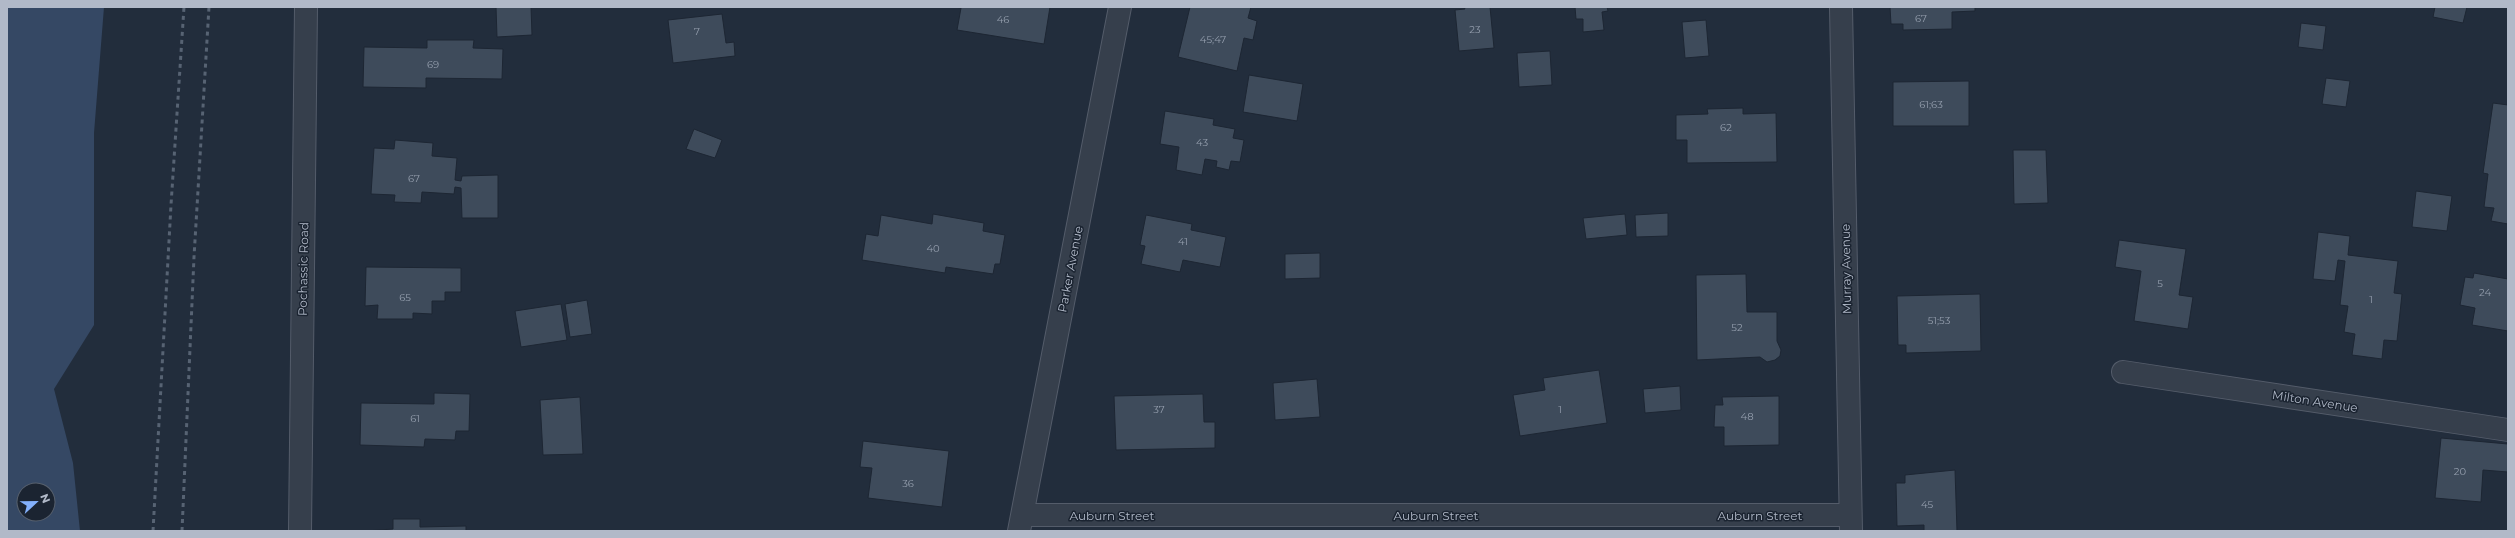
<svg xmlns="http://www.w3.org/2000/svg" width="2515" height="538" viewBox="0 0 2515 538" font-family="Montserrat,sans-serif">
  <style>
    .water { fill: #354864; fill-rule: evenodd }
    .building { fill: #3e4b5b; stroke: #1d2633 }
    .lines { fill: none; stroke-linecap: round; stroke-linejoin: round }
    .street-casing { stroke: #545c6a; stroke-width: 24 }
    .street { stroke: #363f4c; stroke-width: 22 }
    .rail { stroke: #576373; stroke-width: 3; stroke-dasharray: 4 4; stroke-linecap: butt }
    .labels { text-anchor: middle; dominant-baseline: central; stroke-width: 3; stroke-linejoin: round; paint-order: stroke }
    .number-label { font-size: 10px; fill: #949ead }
    .street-label { font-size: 12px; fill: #b1b9c8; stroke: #1b2431 }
  </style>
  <rect width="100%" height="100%" fill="#222d3c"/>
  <!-- water -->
  <path class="water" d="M7 7H104L94 133V325L54 389 73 463 80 531H7ZM24 490H48V514H24Z"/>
  <!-- building -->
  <path class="building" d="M496 7H531L532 35 497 37Z
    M954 7H1050L1044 44 957 30 961 8Z
    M1190 7H1251L1248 18 1257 21 1253 40 1244 38 1237 71 1178 57Z
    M1464 7H1490L1494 48 1459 51 1455 10 1465 9Z
    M1575 7H1607L1608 11 1602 12 1604 30 1583 32V19H1576Z
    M1890 7H1975V11L1952 12V29L1903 30V24H1891Z
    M2435 7H2467L2463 23 2433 17Z
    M722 14 726 43 734 42 735 56 673 63 668 20Z
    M1706 20 1709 56 1685 58 1682 22Z
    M2301 23 2326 26 2323 50 2298 47Z
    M427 40H474L473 48 503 49 502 79 426 78V88L363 87 364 47 427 48Z
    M1550 51 1552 85 1519 87 1517 53Z
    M1249 75 1303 84 1297 121 1243 112Z
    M2326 78 2350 81 2346 107 2322 104Z
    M1969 81V126H1893V82Z
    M2493 103 2508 105V224L2491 221 2494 208 2484 207 2488 174 2483 173Z
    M1743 108V114L1776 113 1777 162 1687 163V140H1676V115L1708 114 1707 109Z
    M1165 111 1214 119 1213 125 1235 129 1233 138 1244 140 1240 162 1231 161 1229 170 1216 167 1217 161 1205 159 1202 175 1176 170 1179 147 1160 144Z
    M694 129 722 140 715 158 686 149Z
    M395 140 433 143 432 156 457 158 455 180 461 181 462 176 498 175V218H462L461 188 455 187 454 194 422 192 421 203 394 202 395 195 371 194 374 148 394 149Z
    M2013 150H2046L2048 203 2014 204Z
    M2416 191 2452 196 2447 231 2412 227Z
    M1668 213V236L1636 237 1635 215Z
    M933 214 984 223 983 231 1005 235 1000 264H995L993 274 946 267 945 273 862 260 866 234 878 236 881 215 932 224Z
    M1625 214 1627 235 1586 239 1583 218Z
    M1146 215 1192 224 1191 230 1226 237 1220 267 1183 260 1180 272 1141 264 1145 246 1140 245Z
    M2318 232 2350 236 2348 255 2398 261 2394 293 2402 294 2397 341 2384 340 2382 359 2352 355 2355 334 2344 332 2348 306 2340 305 2345 261 2338 260 2335 281 2313 279Z
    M2119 240 2186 249 2179 295 2193 297 2188 329 2134 321 2141 271 2115 267Z
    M1320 253V278L1285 279V254Z
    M366 267 461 268V292H445V301H432V314L413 313V319H377L378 305 365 306Z
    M2474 273 2508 279V331L2472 325 2475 308 2460 305 2465 277 2473 278Z
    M1746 274 1747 312H1777V341L1781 350 1780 356 1775 360 1767 362 1760 357 1697 360 1696 275Z
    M1980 294 1981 351 1906 353V345H1898L1897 296Z
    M587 300 592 334 570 337 565 304Z
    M561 304 567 340 521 347 515 311Z
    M1599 370 1607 423 1520 436 1513 395 1545 390 1543 378Z
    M1317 379 1320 417 1275 420 1273 383Z
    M1680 386 1681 410 1645 413 1643 389Z
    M434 393 470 394 469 431H456L455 440 425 439 424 447 360 445 361 403 434 404Z
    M1203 394 1204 422H1215V448L1116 450 1114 396Z
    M1779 396V445L1724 446V427H1714L1715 405H1723L1722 397Z
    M580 397 583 454 543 455 540 400Z
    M2441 438 2508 444V472L2483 470 2481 502 2435 498Z
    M863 441 949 451 942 507 868 498 872 468 860 467Z
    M1955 470 1957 531H1924V525L1897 526 1896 483H1905V475Z
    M393 519H420V527L466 526V531H366L393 529Z"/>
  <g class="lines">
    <!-- street casing -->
    <g class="street-casing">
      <path id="street" d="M1841 7 1851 531
        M2123 372 2508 430
        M1022 515H1850
        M300 531 306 7
        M1019 531 1120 7"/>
    </g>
    <!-- street -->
    <use href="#street" class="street"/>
    <!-- rail -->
    <path class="rail" d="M153 531 171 205 184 7
      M182 531 194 257 209 7"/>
  </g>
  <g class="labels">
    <!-- number labels -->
    <g class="number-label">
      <text x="1921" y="18">67</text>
      <text x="1003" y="19">46</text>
      <text x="1475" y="29">23</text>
      <text x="697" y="31">7</text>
      <text x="1213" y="39">45;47</text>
      <text x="433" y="64">69</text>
      <text x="1931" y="104">61;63</text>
      <text x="1726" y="127">62</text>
      <text x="1202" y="142">43</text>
      <text x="414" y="178">67</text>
      <text x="1183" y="241">41</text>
      <text x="933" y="248">40</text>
      <text x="2160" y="283">5</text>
      <text x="2485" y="292">24</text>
      <text x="405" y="297">65</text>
      <text x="2371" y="299">1</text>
      <text x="1939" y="320">51;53</text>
      <text x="1737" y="327">52</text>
      <text x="1159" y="409">37</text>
      <text x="1560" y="409">1</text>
      <text x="1747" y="416">48</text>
      <text x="415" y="418">61</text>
      <text x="2460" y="471">20</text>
      <text x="908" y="483">36</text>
      <text x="1927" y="504">45</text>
    </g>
    <!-- street labels -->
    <g class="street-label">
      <text transform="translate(303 269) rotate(-89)">Pochassic Road</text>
      <text transform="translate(1070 269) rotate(-79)">Parker Avenue</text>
      <text transform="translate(1846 269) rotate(-91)">Murray Avenue</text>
      <text transform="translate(2315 401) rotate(9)">Milton Avenue</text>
      <text x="1112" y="515">Auburn Street</text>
      <text x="1436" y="515">Auburn Street</text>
      <text x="1760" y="515">Auburn Street</text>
    </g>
  </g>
  <!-- border -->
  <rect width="2515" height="538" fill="none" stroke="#b1b9c8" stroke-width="16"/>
  <!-- north arrow -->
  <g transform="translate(36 502) rotate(68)"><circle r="19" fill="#1b2431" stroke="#57606d"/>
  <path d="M0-3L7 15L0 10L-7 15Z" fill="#83b0fb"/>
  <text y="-6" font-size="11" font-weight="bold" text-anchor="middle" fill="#b1b9c8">N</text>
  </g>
</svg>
